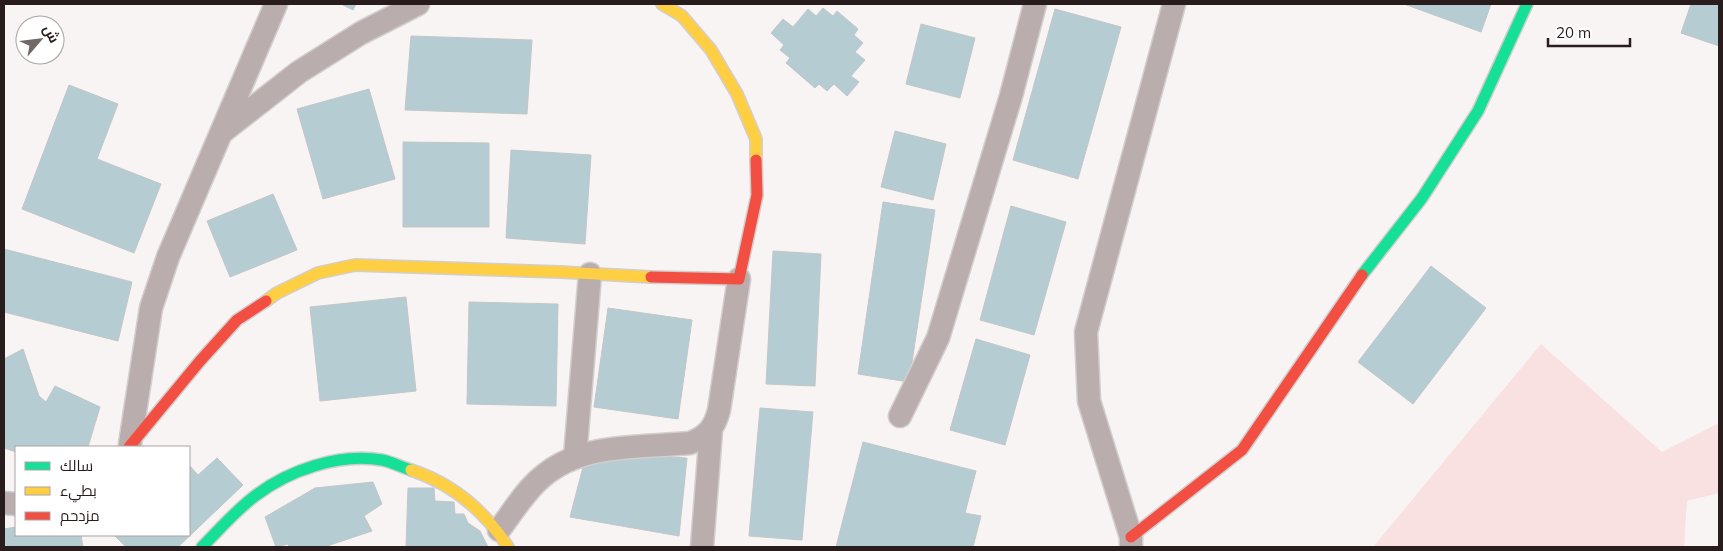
<svg xmlns="http://www.w3.org/2000/svg" width="1723" height="551" viewBox="0 0 1723 551" font-family="Mulish,Cairo,sans-serif">
  <style>
    .green { fill: #f8e1e0 }
    .building { fill: #b6ccd3; stroke: #c2c6c7 }
    .lines { fill: none; stroke-linecap: round; stroke-linejoin: round }
    .street-casing { stroke: #d3cece; stroke-width: 25 }
    .fast-casing { stroke: #d3cece; stroke-width: 14 }
    .slow-casing { stroke: #d3cece; stroke-width: 14 }
    .jam-casing { stroke: #d3cece; stroke-width: 14 }
    .street { stroke: #baadad; stroke-width: 22 }
    .fast { stroke: #16e098; stroke-width: 11 }
    .slow { stroke: #ffcf43; stroke-width: 11 }
    .jam { stroke: #f24e42; stroke-width: 11 }
  </style>
  <rect width="100%" height="100%" fill="#f9f4f4"/>
  <!-- green -->
  <path class="green" d="M1541 344 1662 452 1719 423V493L1687 501 1684 547H1373Z"/>
  <!-- building -->
  <path class="building" d="M341 4H356L353 10Z
    M1404 4H1491L1481 32Z
    M1691 4H1719V46L1681 33Z
    M823 8 833 16 837 11 858 29 854 35 863 43 855 52 865 60 851 76 859 82 847 96 834 84 827 91 819 84 815 88 786 63 790 58 780 50 784 45 771 33 783 19 793 27 808 9 816 16Z
    M1055 9 1121 27 1078 179 1013 160Z
    M921 24 975 38 960 98 906 84Z
    M411 36 532 40 527 114 405 110Z
    M69 85 118 104 97 159 161 184 134 253 22 209Z
    M369 89 395 179 323 199 297 109Z
    M895 131 946 144 933 200 881 187Z
    M403 142 489 143V227H403Z
    M511 150 591 155 585 244 506 238Z
    M273 194 297 250 230 277 207 221Z
    M883 202 935 210 909 382 858 374Z
    M1011 206 1066 222 1034 335 980 320Z
    M4 249 132 282 118 341 4 312Z
    M773 251 821 254 815 386 766 384Z
    M1431 266 1486 308 1413 404 1358 362Z
    M406 297 416 391 320 401 310 307Z
    M469 302 558 304 556 406 467 404Z
    M608 308 692 320 678 419 594 407Z
    M976 339 1030 355 1005 445 950 430Z
    M23 349 39 396 46 402 55 386 100 407 88 447H16V452L4 448V359Z
    M760 408 813 412 802 540 749 536Z
    M863 442 976 471 965 513 981 516 973 547H836Z
    M603 453 687 458 679 536 570 517 583 467Z
    M217 458 243 485 178 547H126L114 535H189V465L198 475Z
    M373 482 382 504 364 516 372 531 324 547H289L288 544 276 547 265 517 315 488Z
    M408 488H434L435 501 454 502 455 514H464L468 523 480 531 488 547H406Z
    M16 527V535H81L83 547H4V529Z"/>
  <g class="lines">
    <!-- street casing -->
    <g class="street-casing">
      <path id="street" d="M221 133 299 72 361 33 418 4
        M900 416 938 338 1011 96 1035 4
        M130 444 151 308 168 257 276 4
        M575 457 590 274
        M4 503 16 504
        M499 530C512 513 525 491 542 477 583 442 641 448 690 443 707 437 715 427 719 410L739 279
        M702 547 711 430
        M1131 547V537L1089 401 1086 332 1174 4"/>
    </g>
    <!-- fast casing -->
    <g class="fast-casing">
      <path id="fast" d="M1362 275 1422 198 1478 111 1527 4
        M202 547C219 530 235 511 255 496 289 470 339 453 382 460 392 462 401 467 411 470"/>
    </g>
    <!-- slow casing -->
    <g class="slow-casing">
      <path id="slow" d="M662 4 682 16 711 50 737 94 756 139V160
        M266 301 277 293 318 273 355 265 560 272 651 277
        M411 470C453 484 484 510 508 547"/>
    </g>
    <!-- jam casing -->
    <g class="jam-casing">
      <path id="jam" d="M651 277 739 279 757 195 756 160
        M129 447 200 361 237 320 266 301
        M1131 537 1242 450 1362 275"/>
    </g>
    <!-- street -->
    <use href="#street" class="street"/>
    <!-- fast -->
    <use href="#fast" class="fast"/>
    <!-- slow -->
    <use href="#slow" class="slow"/>
    <!-- jam -->
    <use href="#jam" class="jam"/>
  </g>
  <!-- border -->
  <rect width="1723" height="551" fill="none" stroke="#281c1c" stroke-width="10"/>
  <!-- legend -->
  <rect x="15" y="446" width="175" height="90" fill="#ffffff" stroke="#a9a4a4"/>
  <rect x="25" y="462" width="25" height="8" fill="#16e098" stroke="#a9a4a4"/>
  <text x="60" y="471" font-size="15" fill="#281c1c">سالك</text>
  <rect x="25" y="487" width="25" height="8" fill="#ffcf43" stroke="#a9a4a4"/>
  <text x="60" y="496" font-size="15" fill="#281c1c">بطيء</text>
  <rect x="25" y="512" width="25" height="8" fill="#f24e42" stroke="#a9a4a4"/>
  <text x="60" y="521" font-size="15" fill="#281c1c">مزدحم</text>
  <!-- north arrow -->
  <g transform="translate(40 40) rotate(62)"><circle r="24" fill="#ffffff" stroke="#a9a4a4"/>
  <path d="M0-4L9 19L0 12L-9 19Z" fill="#716868"/>
  <text y="-8" font-size="14" font-weight="bold" text-anchor="middle" fill="#281c1c">ش</text>
  </g>
  <!-- scale -->
  <path d="M1548 38v8h82v-8" fill="none" stroke="#281c1c" stroke-width="2.5"/>
  <text x="1556" y="38" font-size="15" fill="#281c1c" stroke="#ffffff" stroke-width="4" paint-order="stroke">20 m</text>
</svg>
